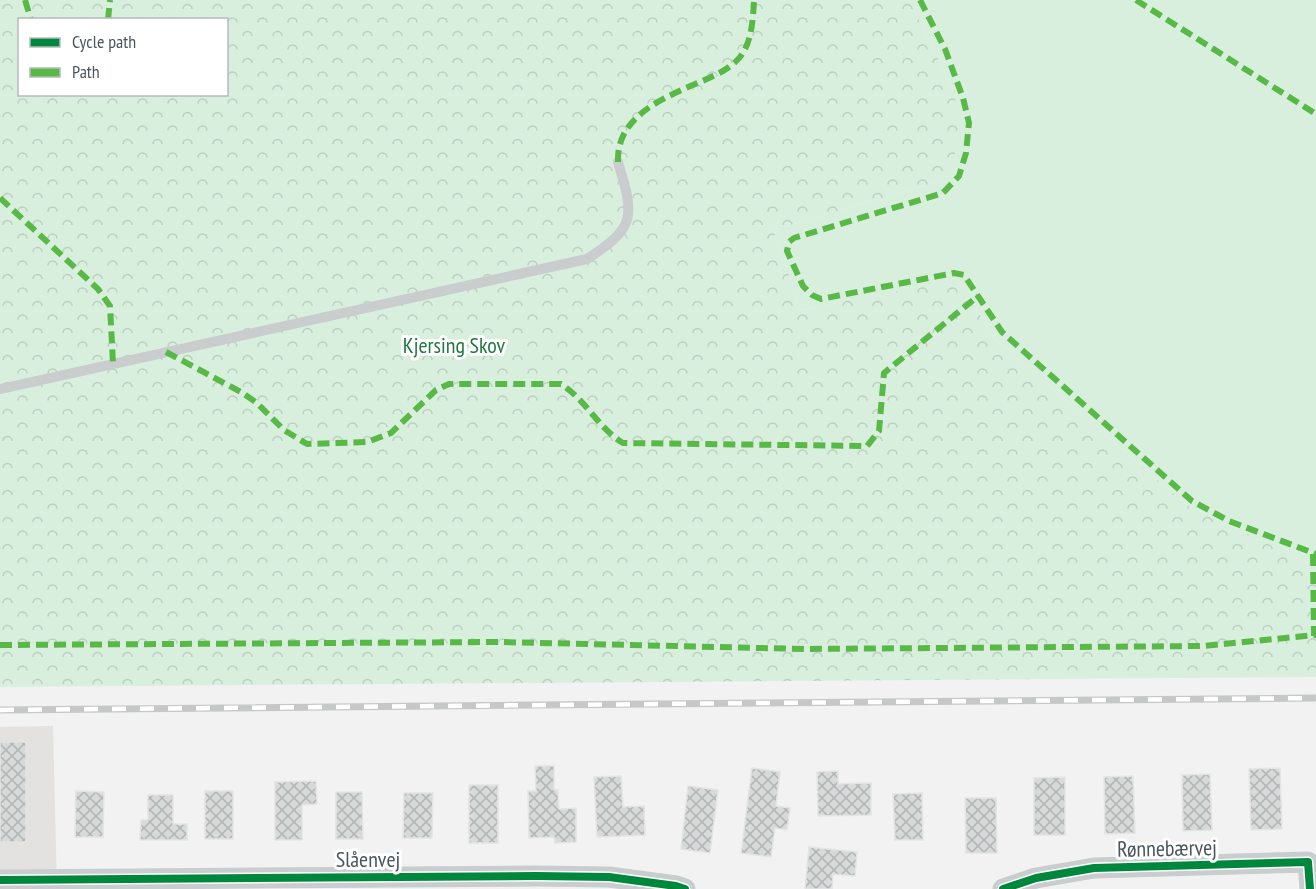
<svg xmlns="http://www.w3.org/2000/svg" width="1316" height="889" viewBox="0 0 1316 889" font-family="'PT Sans Narrow',sans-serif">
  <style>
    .commercial { fill: #e3e2e0 }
    .green { fill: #d9efde }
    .forest { fill: url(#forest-crowns); fill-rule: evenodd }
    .building { fill: url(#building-cross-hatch); stroke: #e4e4e5; stroke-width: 1.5 }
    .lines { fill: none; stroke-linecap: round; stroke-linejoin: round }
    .lane { stroke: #cacdcd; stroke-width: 10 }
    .street { stroke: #cacdcd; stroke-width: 21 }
    .rail-casing { stroke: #c6c8c8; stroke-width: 7 }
    .rail { stroke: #fff; stroke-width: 4.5; stroke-dasharray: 14; stroke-linecap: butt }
    .quiet { stroke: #58b947; stroke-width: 6; stroke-dasharray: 12 6; stroke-linecap: butt }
    .cycleway-casing { stroke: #fff; stroke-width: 11 }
    .cycleway { stroke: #00873e; stroke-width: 8 }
    .labels { text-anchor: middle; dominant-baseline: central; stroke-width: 6; stroke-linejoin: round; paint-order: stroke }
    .park-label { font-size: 22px; fill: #217841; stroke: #fff }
    .street-label { font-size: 22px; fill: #4a565d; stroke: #fff }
  </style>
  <defs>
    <pattern id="forest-crowns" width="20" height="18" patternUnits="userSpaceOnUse" patternTransform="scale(1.5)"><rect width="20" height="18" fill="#d9efde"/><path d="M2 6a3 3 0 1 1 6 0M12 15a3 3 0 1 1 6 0" fill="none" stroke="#bccfc1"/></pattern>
    <pattern id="building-cross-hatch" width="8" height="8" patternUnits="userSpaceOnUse" patternTransform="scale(1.5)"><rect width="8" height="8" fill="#d8dada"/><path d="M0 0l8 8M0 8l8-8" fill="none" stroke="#b1b4b4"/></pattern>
  </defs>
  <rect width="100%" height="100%" fill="#f2f2f2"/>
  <!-- commercial -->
  <path class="commercial" d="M53 726 57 889H0V727Z"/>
  <!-- green -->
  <path class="green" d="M909 0H1316V567L1185 504 993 337 959 280 801 310 773 230 944 180 954 90Z"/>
  <!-- forest -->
  <path class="forest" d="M0 0H909L954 90 960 141 944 180 773 230 801 310 959 279 993 337 1185 504 1316 567V677L0 687ZM20 20H226V94H20Z"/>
  <!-- building -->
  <path class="building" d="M0 742H26V842H0Z
    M535 766H554V790H558L559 809 576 808V842L555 843 554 837 529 838 528 791H536Z
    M752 768 780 772 776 806 790 808 787 830 775 828 771 857 741 853Z
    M1280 768 1282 829 1251 830 1249 769Z
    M838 771V784L871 783V815L818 816 817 772Z
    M1210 774 1212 830 1183 831 1182 775Z
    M621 776 623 807 644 806 645 835 597 837 594 777Z
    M1133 776 1135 833 1105 834 1104 777Z
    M1065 777V835H1034V778Z
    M316 781 317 804 302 805V840H275V782Z
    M469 785H498V843H469Z
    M688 786 718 790 710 853 681 849Z
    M76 791 104 792 103 837H75Z
    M205 791H233V839H205Z
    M336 792H362L363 839H336Z
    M404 793H433L432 838H403Z
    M922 793 923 840H895L893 794Z
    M148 795H173V824H187V840H140L141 820H148Z
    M965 798H996L997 853H966Z
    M809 847 857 852 855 876 833 874 832 889H805Z"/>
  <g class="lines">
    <!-- lane -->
    <path class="lane" d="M0 389 587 259C637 227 634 216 618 162"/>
    <!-- street -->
    <path class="street" d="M0 880 536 876 609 877 676 886 685 889
      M1003 889 1036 878 1094 868 1308 862 1310 889"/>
    <!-- rail casing -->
    <g class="rail-casing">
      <path id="rail" d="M0 710 1316 698"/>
    </g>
    <!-- rail -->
    <use href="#rail" class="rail"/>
    <!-- quiet -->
    <path class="quiet" d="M25 0 31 20
      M920 0 945 49 963 98 969 123 966 153 959 176 943 193 794 238 789 242 787 251 803 286 812 295 821 299 954 273 964 275 1002 332 1192 501 1229 521 1316 554
      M1136 0 1316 114
      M108 20 110 0
      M618 162C616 112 672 95 709 78 720 73 732 67 740 57 752 42 753 19 754 0
      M0 198 98 289 110 306 113 363
      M166 352 241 392 257 403 284 430 307 444 367 442 391 433 436 390 449 384H561C586 400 599 429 623 443L867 446 879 431 884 373 978 296
      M1313 554 1314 636
      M0 645 499 642 805 649 1203 646 1316 635"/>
    <!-- cycleway casing -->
    <g class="cycleway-casing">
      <path id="cycleway" d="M0 880 536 876 609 877 676 886 685 889
        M1003 889 1036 878 1094 868 1308 862 1310 889"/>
    </g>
    <!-- cycleway -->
    <use href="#cycleway" class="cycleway"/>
  </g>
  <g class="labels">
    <!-- park labels -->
    <g class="park-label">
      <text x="454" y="345">Kjersing Skov</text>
    </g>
    <!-- street labels -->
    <g class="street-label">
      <text transform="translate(1167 848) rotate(-1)">Rønnebærvej</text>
      <text x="368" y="859">Slåenvej</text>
    </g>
  </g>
  <!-- legend -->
  <rect x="18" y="18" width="210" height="78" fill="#ffffff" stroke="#b7bbbe" stroke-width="1.5"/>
  <rect x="30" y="38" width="30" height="9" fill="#00873e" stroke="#b7bbbe" stroke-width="1.5"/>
  <text x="72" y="48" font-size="18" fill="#4a565d">Cycle path</text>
  <rect x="30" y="68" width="30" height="9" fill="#58b947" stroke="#b7bbbe" stroke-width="1.5"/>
  <text x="72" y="78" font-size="18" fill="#4a565d">Path</text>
</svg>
